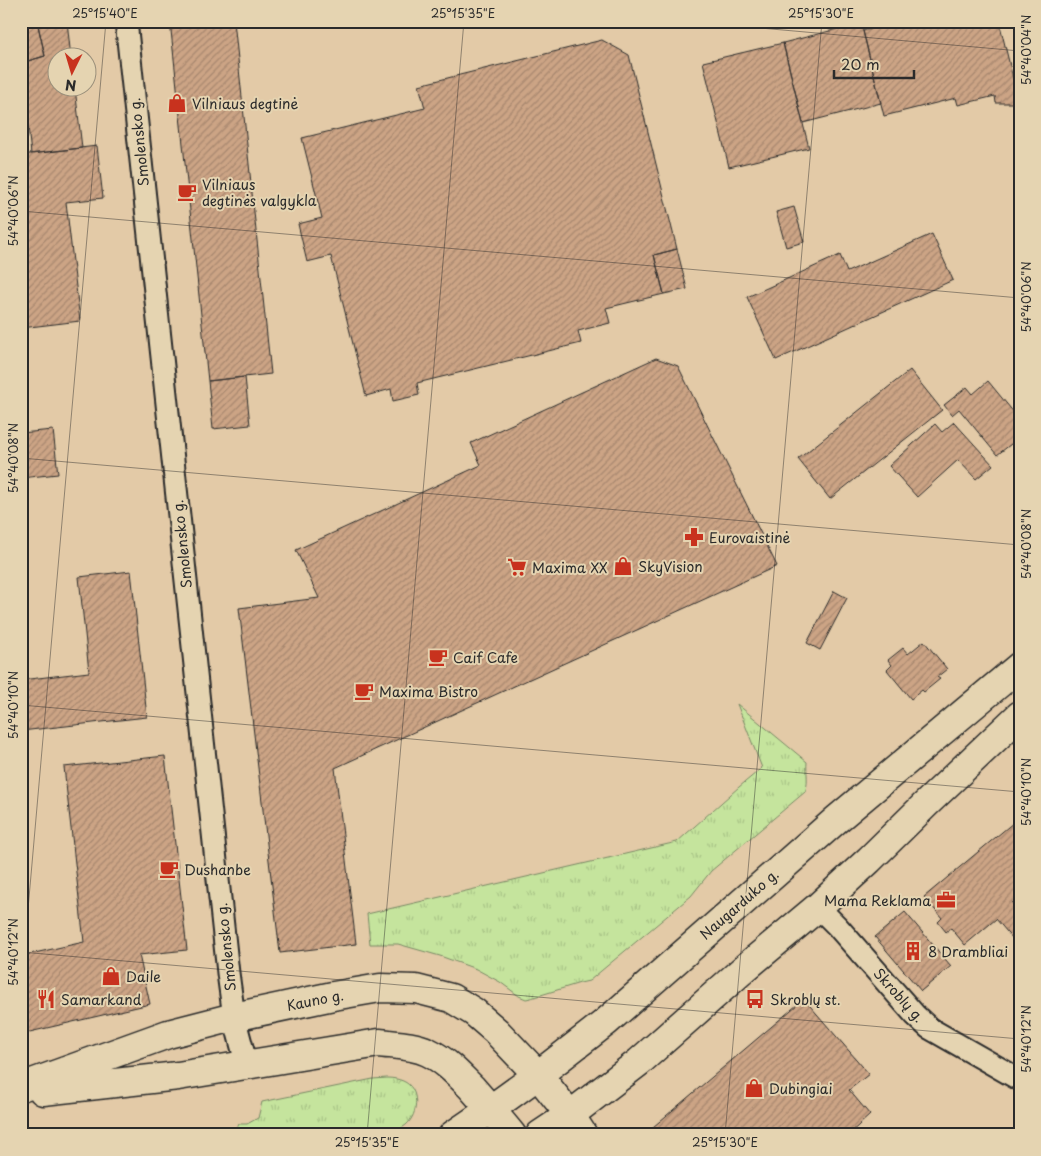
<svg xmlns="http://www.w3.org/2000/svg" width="1041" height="1156" viewBox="0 0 1041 1156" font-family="'Playpen Sans',sans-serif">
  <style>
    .grass { fill: url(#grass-tufts); stroke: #788864 }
    .building { fill: url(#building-hatch); stroke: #2b2b2b }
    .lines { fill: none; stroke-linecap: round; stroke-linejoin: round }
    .street-casing { stroke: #2b2b2b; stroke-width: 25 }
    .secondary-casing { stroke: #2b2b2b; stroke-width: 31 }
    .primary-casing { stroke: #2b2b2b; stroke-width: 31 }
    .street { stroke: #e5d4b1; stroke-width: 21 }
    .secondary { stroke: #e5d4b1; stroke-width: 28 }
    .primary { stroke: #e5d4b1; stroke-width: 28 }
    .ticks { fill: none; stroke: #2b2b2b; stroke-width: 1; stroke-opacity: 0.45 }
    .labels { text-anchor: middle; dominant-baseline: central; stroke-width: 4; stroke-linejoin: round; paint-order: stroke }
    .poi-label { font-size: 14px; fill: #2b2b2b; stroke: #e5d4b1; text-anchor: start }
    .street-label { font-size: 14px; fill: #2b2b2b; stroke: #e5d4b1 }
    .neatline { fill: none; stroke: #2b2b2b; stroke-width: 2 }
    .ticks-label { font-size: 12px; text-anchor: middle; fill: #2b2b2b }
  </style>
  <defs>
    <pattern id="grass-tufts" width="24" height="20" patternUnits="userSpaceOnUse" patternTransform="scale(1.25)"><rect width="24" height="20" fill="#c5e49d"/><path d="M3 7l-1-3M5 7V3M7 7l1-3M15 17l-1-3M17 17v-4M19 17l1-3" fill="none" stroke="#a9c487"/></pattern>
    <pattern id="building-hatch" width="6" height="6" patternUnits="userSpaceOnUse" patternTransform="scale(1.25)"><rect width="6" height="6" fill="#cca485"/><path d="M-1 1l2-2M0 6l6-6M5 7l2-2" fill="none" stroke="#a6866d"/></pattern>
  </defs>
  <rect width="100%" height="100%" fill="#e3caa7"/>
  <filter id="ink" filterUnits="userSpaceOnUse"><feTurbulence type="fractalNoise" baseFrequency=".02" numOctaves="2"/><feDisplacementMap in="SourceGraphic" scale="10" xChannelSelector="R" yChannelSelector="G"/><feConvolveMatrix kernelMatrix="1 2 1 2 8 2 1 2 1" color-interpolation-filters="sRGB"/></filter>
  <g filter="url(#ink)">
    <!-- grass -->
    <path class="grass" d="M737 704 807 762C806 772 809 783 805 792L711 871 691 896 589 981 580 983 531 998 526 999 519 996 500 982 476 969 440 956 398 944H370L367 914 677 842 739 787 762 768Z
      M387 1078C392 1078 399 1079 403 1081 420 1088 419 1114 406 1125 401 1129 394 1132 388 1135H235V1132L239 1124H247L258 1118 262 1102 373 1079Z"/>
    <!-- building -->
    <path class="building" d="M21 21H37L45 56 21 63Z
      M37 21H67L71 58H58V88H75L82 148 31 154 21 63 45 56Z
      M170 21H234L271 374 208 381Z
      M901 21H999L1019 103H996L995 96 958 105 956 98 884 116 863 31Z
      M861 23 881 103 803 123 783 43Z
      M602 40 629 55 677 249 654 255 664 294 606 308 610 323 578 331 581 343 417 383 419 395 393 401 391 389 366 396 331 256 307 262 298 224 322 218 302 138 425 108 419 85Z
      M783 43 809 148 729 167 703 62Z
      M97 146 103 198 66 202 80 321 21 328V155Z
      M794 207 804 242 786 247 776 212Z
      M932 234 953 280 776 360 747 297 840 255 847 272Z
      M677 249 687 289 664 294 654 255Z
      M656 358 678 366 777 566 335 768 356 944 280 953 239 608 319 598 296 550 481 465 471 443Z
      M910 370 942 410 830 499 798 459Z
      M245 377 250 425 213 429 208 381Z
      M988 381 1020 420V437L997 455 959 409 952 415 944 405 967 387 973 394Z
      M954 422 993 465 976 479 958 460 917 497 889 466 935 424 942 432Z
      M53 430 58 474 21 478V433Z
      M131 571 147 717 21 731V680L89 672 79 577Z
      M834 591 847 598 820 650 807 643Z
      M924 641 947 669 937 677 940 679 924 692 922 690 911 699 887 670 892 665 888 660 903 648 908 654Z
      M165 756 187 950 139 955 150 1004 21 1034V956L84 942 64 767Z
      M1020 817V896L1012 903 1018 911 1020 910V945L1019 946 996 919 965 945 951 928 946 932 938 922 942 918 924 897Z
      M905 912 951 966 921 991 875 937Z
      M804 999 869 1074 849 1090 870 1115 848 1135H805L801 1131 797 1135H659L653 1127Z"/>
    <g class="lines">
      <!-- street casing -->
      <g class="street-casing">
        <path id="street" d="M126 21 228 973 234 1017 247 1066
          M818 907 837 926 915 1015 929 1028 1020 1080"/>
      </g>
      <!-- secondary casing -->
      <g class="secondary-casing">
        <path id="secondary" d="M453 1135 491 1109 538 1075 606 1022 836 820 1020 666
          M540 1135 570 1115 639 1062 745 968 818 907 869 860 926 804 1020 715"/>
      </g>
      <!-- primary casing -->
      <g class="primary-casing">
        <path id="primary" d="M21 1087 168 1034 234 1017 333 996 380 988 416 989 451 998 474 1012 496 1031 538 1075 570 1115 583 1135
          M43 1091 178 1076 379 1043C395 1045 413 1045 428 1052 445 1060 459 1075 472 1088 486 1104 499 1119 512 1135"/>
      </g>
      <!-- street -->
      <use href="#street" class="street"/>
      <!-- secondary -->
      <use href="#secondary" class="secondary"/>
      <!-- primary -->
      <use href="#primary" class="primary"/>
    </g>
  </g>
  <!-- ticks -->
  <path class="ticks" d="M681 21 1020 51M21 211 1020 298M21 458 1020 545M21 705 1020 792M21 952 1020 1039M21 989 106 21M367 1135 464 21M725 1135 822 21"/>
  <!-- icons -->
  <defs>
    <g id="shop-bare" transform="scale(1.5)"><path d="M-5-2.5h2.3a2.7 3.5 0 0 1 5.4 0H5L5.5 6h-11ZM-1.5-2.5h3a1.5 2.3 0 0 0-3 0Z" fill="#c8321e" stroke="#e5d4b1" stroke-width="2.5" paint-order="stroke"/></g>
    <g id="cafe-bare" transform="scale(1.5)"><path d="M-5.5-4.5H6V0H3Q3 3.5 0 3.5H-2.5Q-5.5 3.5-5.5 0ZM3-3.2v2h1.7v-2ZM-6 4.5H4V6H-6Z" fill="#c8321e" stroke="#e5d4b1" stroke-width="2.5" paint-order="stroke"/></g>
    <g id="pharmacy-bare" transform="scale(1.5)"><path d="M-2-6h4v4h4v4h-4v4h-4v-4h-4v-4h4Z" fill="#c8321e" stroke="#e5d4b1" stroke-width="2.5" paint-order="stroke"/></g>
    <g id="supermarket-bare" transform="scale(1.5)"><path d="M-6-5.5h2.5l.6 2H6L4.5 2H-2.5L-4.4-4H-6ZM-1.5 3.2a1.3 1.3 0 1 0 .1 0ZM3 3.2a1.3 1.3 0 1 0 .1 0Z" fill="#c8321e" stroke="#e5d4b1" stroke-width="2.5" paint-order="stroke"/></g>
    <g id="office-bare" transform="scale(1.5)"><path d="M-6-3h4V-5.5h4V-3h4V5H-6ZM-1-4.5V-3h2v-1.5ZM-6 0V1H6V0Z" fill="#c8321e" stroke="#e5d4b1" stroke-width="2.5" paint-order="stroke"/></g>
    <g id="building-bare" transform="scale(1.5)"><path d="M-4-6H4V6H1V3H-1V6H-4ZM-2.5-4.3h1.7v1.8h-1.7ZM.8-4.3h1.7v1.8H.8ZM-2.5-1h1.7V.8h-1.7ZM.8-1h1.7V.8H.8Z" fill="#c8321e" stroke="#e5d4b1" stroke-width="2.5" paint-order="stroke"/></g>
    <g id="restaurant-bare" transform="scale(1.5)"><path d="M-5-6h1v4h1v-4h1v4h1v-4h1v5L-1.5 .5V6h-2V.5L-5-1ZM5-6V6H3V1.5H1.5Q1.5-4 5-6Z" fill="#c8321e" stroke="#e5d4b1" stroke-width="2.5" paint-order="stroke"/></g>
    <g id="bus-bare" transform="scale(1.5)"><path d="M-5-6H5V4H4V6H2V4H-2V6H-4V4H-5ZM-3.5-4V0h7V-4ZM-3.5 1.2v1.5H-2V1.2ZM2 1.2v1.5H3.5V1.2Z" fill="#c8321e" stroke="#e5d4b1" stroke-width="2.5" paint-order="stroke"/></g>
  </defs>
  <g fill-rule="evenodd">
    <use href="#shop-bare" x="177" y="103"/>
    <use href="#cafe-bare" x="187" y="192"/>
    <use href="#pharmacy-bare" x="694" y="537"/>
    <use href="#shop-bare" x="623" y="566"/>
    <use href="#supermarket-bare" x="517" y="567"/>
    <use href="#cafe-bare" x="438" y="657"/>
    <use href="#cafe-bare" x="364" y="691"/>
    <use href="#cafe-bare" x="169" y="869"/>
    <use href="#office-bare" x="946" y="900"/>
    <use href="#building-bare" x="913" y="951"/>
    <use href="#shop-bare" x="111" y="976"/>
    <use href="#restaurant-bare" x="46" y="999"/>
    <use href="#bus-bare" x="755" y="999"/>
    <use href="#shop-bare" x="754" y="1088"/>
  </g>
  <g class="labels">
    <!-- poi labels -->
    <g class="poi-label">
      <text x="192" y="103">Vilniaus degtinė</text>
      <text x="202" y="184">Vilniaus<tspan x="202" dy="16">degtinės valgykla</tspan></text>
      <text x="709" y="537">Eurovaistinė</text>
      <text x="638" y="566">SkyVision</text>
      <text x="532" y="567">Maxima XX</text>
      <text x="453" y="657">Caif Cafe</text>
      <text x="379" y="691">Maxima Bistro</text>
      <text x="184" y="869">Dushanbe</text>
      <text x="931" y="900" text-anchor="end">Mama Reklama</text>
      <text x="928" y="951">8 Drambliai</text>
      <text x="126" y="976">Daile</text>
      <text x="61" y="999">Samarkand</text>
      <text x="770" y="999">Skroblų st.</text>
      <text x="769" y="1088">Dubingiai</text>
    </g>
    <!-- street labels -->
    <g class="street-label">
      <text transform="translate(139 142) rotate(-96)">Smolensko g.</text>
      <text transform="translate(182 544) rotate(-96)">Smolensko g.</text>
      <text transform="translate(739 904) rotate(-41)">Naugarduko g.</text>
      <text transform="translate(226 947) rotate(-96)">Smolensko g.</text>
      <text transform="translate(899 995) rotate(48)">Skroblų g.</text>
      <text transform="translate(315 1000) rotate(-11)">Kauno g.</text>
    </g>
  </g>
  <!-- margin -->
  <rect width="1041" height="1156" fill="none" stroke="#e5d4b1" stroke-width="55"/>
  <!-- north arrow -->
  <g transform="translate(72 72) rotate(185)"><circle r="24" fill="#e5d4b1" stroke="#9b907b"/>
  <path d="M0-4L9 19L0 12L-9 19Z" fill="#c8321e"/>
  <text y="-8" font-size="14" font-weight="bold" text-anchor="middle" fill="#2b2b2b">N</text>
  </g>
  <!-- scale -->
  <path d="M834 70v8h80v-8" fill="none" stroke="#2b2b2b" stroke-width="2.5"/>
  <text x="841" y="70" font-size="15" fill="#2b2b2b" stroke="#e5d4b1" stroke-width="4" paint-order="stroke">20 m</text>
  <rect x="28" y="28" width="986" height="1100" class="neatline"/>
  <g class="ticks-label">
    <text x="105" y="18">25°15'40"E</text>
    <text x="463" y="18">25°15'35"E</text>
    <text x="821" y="18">25°15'30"E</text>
    <text transform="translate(1027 50) rotate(-90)" y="4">54°40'04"N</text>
    <text transform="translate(14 211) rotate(-90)" y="4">54°40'06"N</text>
    <text transform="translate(1027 297) rotate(-90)" y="4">54°40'06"N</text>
    <text transform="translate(14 458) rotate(-90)" y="4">54°40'08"N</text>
    <text transform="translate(1027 544) rotate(-90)" y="4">54°40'08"N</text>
    <text transform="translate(14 705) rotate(-90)" y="4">54°40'10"N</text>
    <text transform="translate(1027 792) rotate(-90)" y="4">54°40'10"N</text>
    <text transform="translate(14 952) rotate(-90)" y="4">54°40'12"N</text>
    <text transform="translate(1027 1039) rotate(-90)" y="4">54°40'12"N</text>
    <text x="367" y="1147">25°15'35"E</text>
    <text x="725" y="1147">25°15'30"E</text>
  </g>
</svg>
